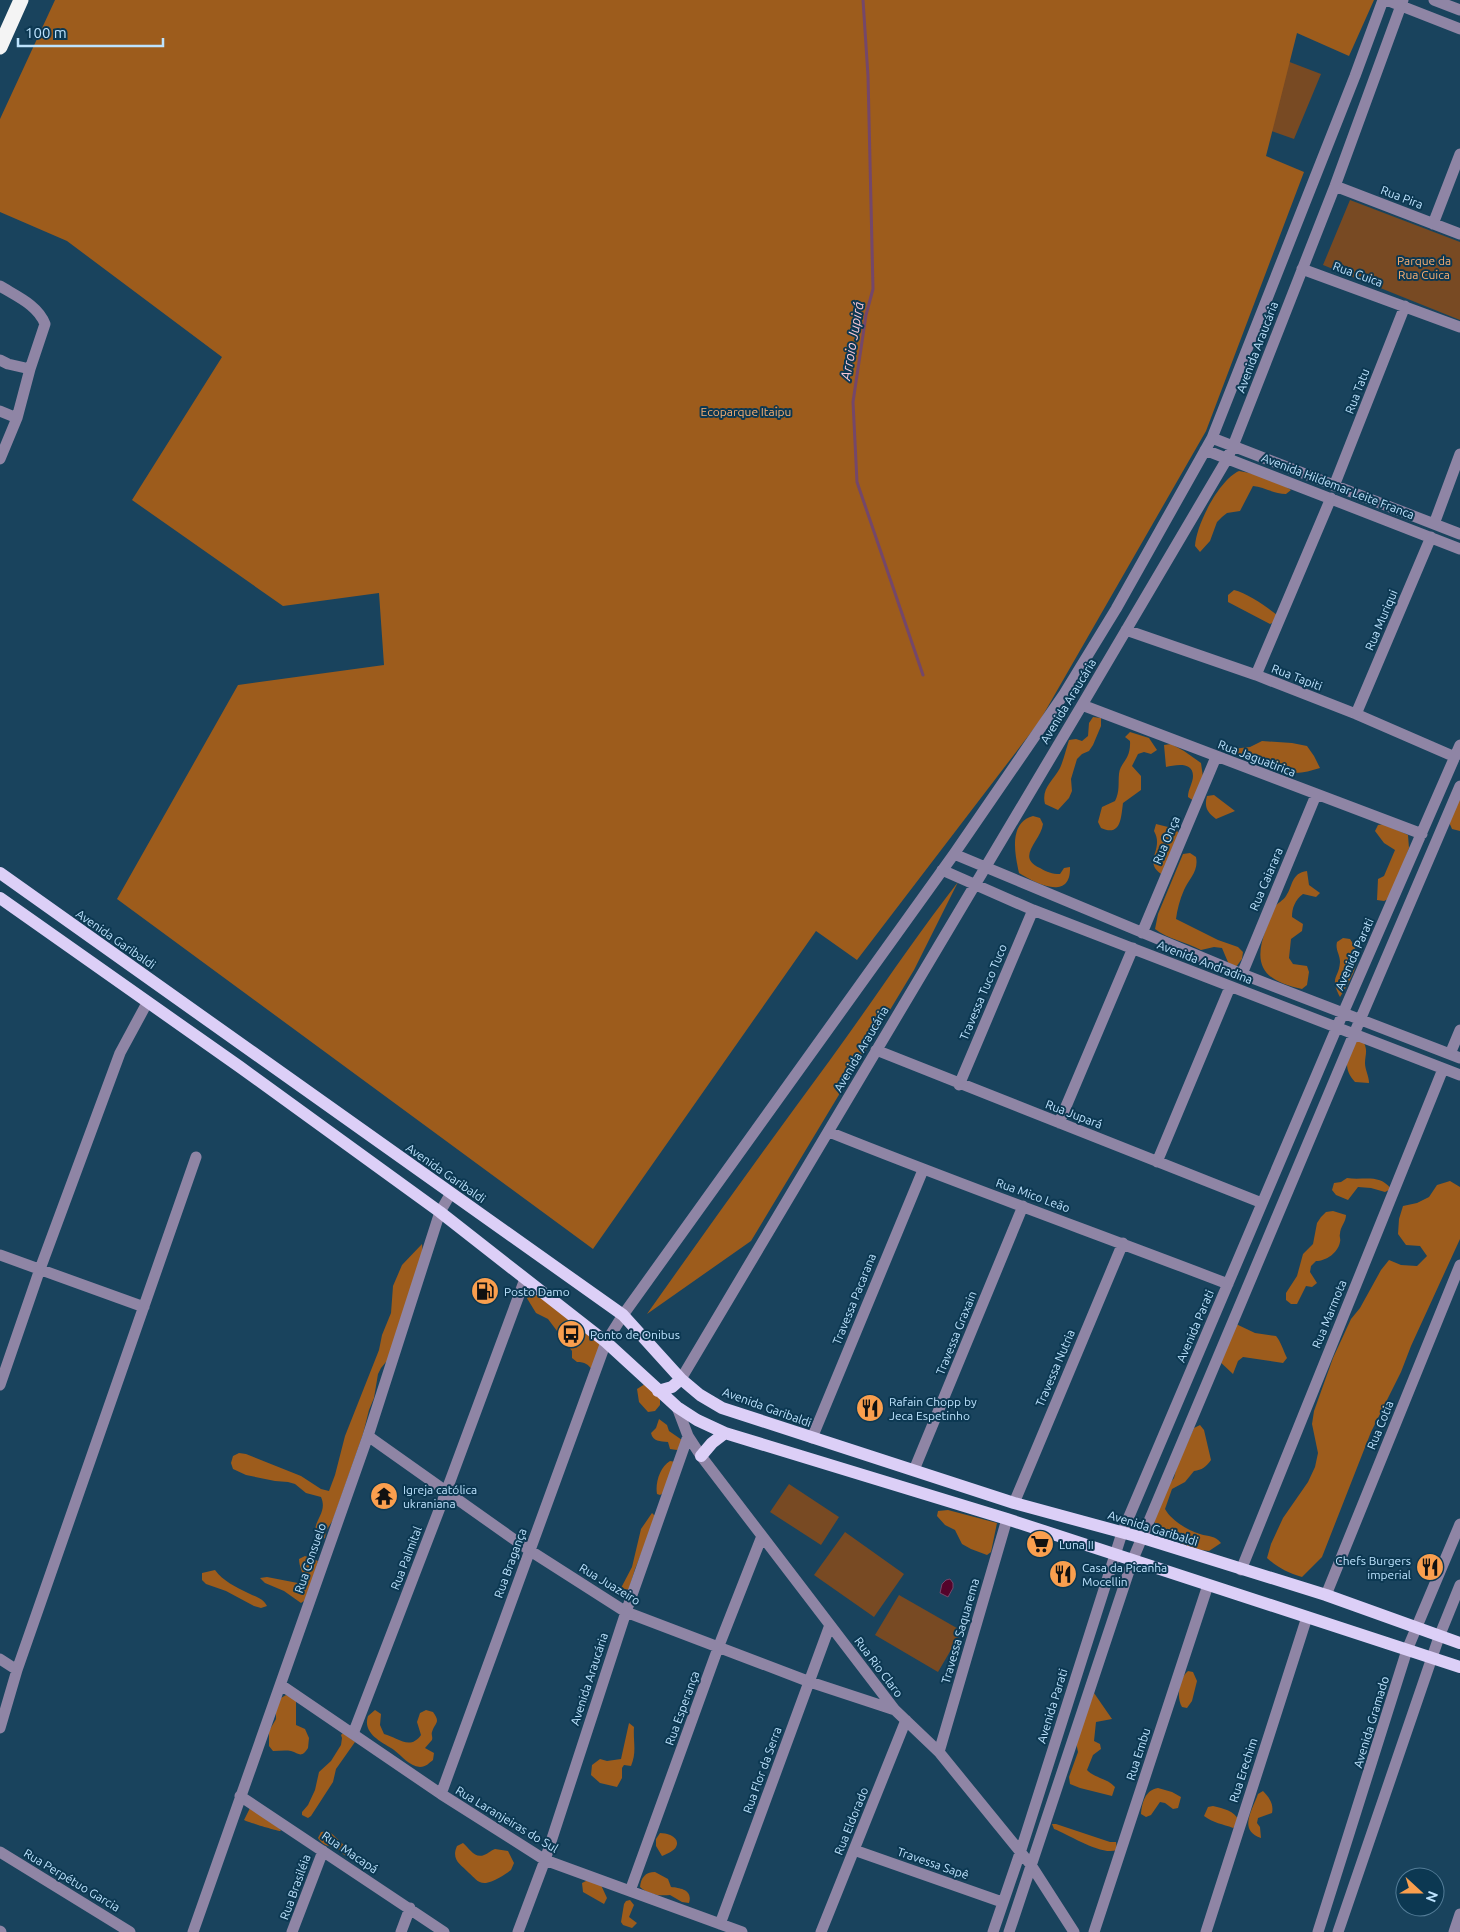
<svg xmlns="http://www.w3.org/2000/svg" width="1460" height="1932" viewBox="0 0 1460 1932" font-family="Ubuntu,sans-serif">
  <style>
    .green { fill: #784a23 }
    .forest { fill: #9d5c1c }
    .water { fill: #54042a; stroke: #74476a }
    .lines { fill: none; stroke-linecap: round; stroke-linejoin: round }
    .stream { stroke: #74476a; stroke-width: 3 }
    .minor { stroke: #8f85a5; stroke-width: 11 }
    .major { stroke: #dccff7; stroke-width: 12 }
    .highway { stroke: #f4f4f4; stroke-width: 15 }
    .labels { text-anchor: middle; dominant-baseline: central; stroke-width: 4; stroke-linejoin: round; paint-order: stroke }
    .street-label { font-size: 12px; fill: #bde3fe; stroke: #0c3852 }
    .park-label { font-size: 12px; fill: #f8af73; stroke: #0c3852 }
    .poi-label { font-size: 12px; fill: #bde3fe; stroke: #0c3852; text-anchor: start }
    .water-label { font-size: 14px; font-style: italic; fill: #f9c8d6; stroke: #0c3852 }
  </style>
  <rect width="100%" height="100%" fill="#19435d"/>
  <!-- green -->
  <path class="green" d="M1287 61 1321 74 1294 139 1260 127Z
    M1350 200 1460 242V320L1323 265Z
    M789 1484 839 1517 821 1545 770 1512Z
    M845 1532 904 1574 874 1617 814 1575Z
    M899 1595 962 1631 938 1672 875 1635Z"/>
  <!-- forest -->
  <path class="forest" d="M55 0H1374L1349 56 1297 33 1266 156 1304 172 1206 431 1039 722 857 960 816 931 593 1249 117 899 238 685 384 665 379 593 283 606 132 500 222 357 67 241 0 212V119Z
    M1239 471C1256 474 1277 480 1291 490L1286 494C1274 494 1264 487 1253 486L1240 511 1227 513 1222 517 1217 522 1210 541 1200 552 1195 546C1196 525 1219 480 1239 471Z
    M1234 590C1247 593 1267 607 1277 615L1276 621 1270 624 1228 602V595Z
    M1093 717 1101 718V726L1093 745 1089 751 1082 754 1077 759 1071 779 1072 791 1069 798 1058 810 1045 804C1041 788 1053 781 1060 768 1064 759 1066 749 1069 740L1076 739 1082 741 1088 736 1089 723Z
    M1130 732 1149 738 1157 750 1151 754 1144 752 1138 754 1132 766 1141 776V790L1123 803C1121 818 1121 837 1101 828L1098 822 1102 807 1115 801C1120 791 1118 784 1119 774 1120 762 1131 760 1130 741L1125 737Z
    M1262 741 1292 743 1307 746 1314 756 1320 768C1307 772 1294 776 1281 770 1276 768 1272 764 1267 763 1250 760 1245 763 1232 749L1250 747Z
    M1171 744 1184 751 1201 763 1203 777 1194 801 1188 797C1188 789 1193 783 1193 776 1193 761 1175 765 1166 767L1164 745Z
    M1214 795 1235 811 1216 819C1207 812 1204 807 1207 796Z
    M1460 795V831L1452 829 1449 822Z
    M1033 816 1040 818 1043 824C1041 841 1015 857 1040 868 1047 872 1052 874 1060 874L1064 868 1070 867C1071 902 1035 883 1019 873 1015 854 1008 823 1033 816Z
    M1156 824 1176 829 1179 834 1163 875C1141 862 1165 850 1154 831Z
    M1384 824 1408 835 1409 848 1390 898 1384 901 1377 900 1378 879 1384 876 1395 850 1384 843 1375 831 1378 825Z
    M1190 853 1196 857C1199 871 1189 879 1184 890 1180 899 1177 910 1176 919L1218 940 1238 947 1243 952 1242 959 1236 967H1230L1222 948 1214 947 1201 950C1186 942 1168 939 1155 929L1158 914 1183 854Z
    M1307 871 1309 885 1320 893 1316 897 1303 894C1295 900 1292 908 1292 917L1303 924 1302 931 1291 939 1289 958 1293 964 1307 966 1309 972 1307 985 1302 989C1264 981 1252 966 1266 929 1269 922 1271 913 1275 907 1277 903 1283 901 1286 896 1293 886 1291 873 1307 871Z
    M958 882 914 970 751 1241 647 1314C707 1229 768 1144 830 1060 873 1001 913 940 958 882Z
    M1343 938 1350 939C1365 959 1351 979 1340 997 1329 976 1339 979 1340 962 1340 954 1335 950 1337 942Z
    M1358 1040 1364 1043C1368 1051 1365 1055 1365 1063 1365 1070 1369 1076 1369 1083L1355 1082C1343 1069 1347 1059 1351 1044Z
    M1347 1178C1363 1181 1379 1173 1391 1189L1385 1192 1371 1188 1358 1187 1348 1200 1336 1195 1332 1190 1334 1183 1341 1182Z
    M1450 1181 1460 1187V1239L1411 1346 1401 1372 1371 1432 1322 1557 1302 1577C1288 1573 1278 1568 1267 1558L1271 1544 1283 1518 1308 1482 1315 1467 1318 1453 1312 1424 1314 1411 1333 1358 1351 1319 1360 1308 1381 1270 1389 1260 1401 1265 1417 1266 1427 1256 1420 1246 1406 1245 1398 1234 1399 1219 1403 1206 1417 1203 1429 1197 1437 1185Z
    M1333 1211 1346 1215C1346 1222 1340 1227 1340 1234 1339 1236 1341 1239 1340 1242 1338 1253 1326 1261 1316 1261L1311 1266 1310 1272 1317 1283 1312 1287 1306 1286 1297 1304H1291L1286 1300V1293L1297 1276 1303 1254 1313 1244 1317 1223 1321 1217 1326 1212Z
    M422 1244 423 1256 390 1357 381 1368 378 1374 374 1398 369 1410 363 1434 333 1520 326 1531 325 1538 318 1540C308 1522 329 1515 321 1497L306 1493 295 1484 288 1482 275 1481 246 1475 233 1469 231 1463 233 1456 239 1453 246 1454 301 1476 321 1489 329 1491 335 1475 345 1436 379 1350 382 1335 391 1313 393 1286 402 1265Z
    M531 1292H538L602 1346 593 1371C588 1364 585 1362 577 1362L572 1358V1351L548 1319 536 1313 525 1295Z
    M1236 1324 1255 1333 1276 1336C1281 1342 1283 1350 1287 1358L1283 1363 1243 1357 1238 1361 1233 1374 1217 1359Z
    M645 1384 660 1398V1405L655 1411 648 1412 639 1402 637 1389Z
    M659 1419 667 1425 669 1431 682 1440 680 1449 677 1450 670 1449 668 1442C660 1441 653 1442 651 1433L656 1428Z
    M1200 1425 1204 1430 1211 1460C1206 1467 1202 1470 1194 1471L1185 1482 1172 1489 1165 1509C1171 1520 1187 1530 1200 1534 1209 1537 1215 1535 1221 1543L1209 1551C1188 1549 1164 1537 1152 1519L1162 1494 1174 1478 1177 1466 1194 1428Z
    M670 1461 676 1462 663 1493 660 1495 657 1494C655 1483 660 1467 670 1461Z
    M948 1510 997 1523 991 1552 987 1555 971 1549 962 1544 955 1530 945 1525 937 1516 938 1511Z
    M652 1513 656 1517 635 1569 629 1589 622 1591 621 1588 632 1567 641 1529Z
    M305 1556 318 1561 307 1599 301 1603 284 1591 265 1583 260 1578 267 1577 303 1584C305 1574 299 1568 299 1559Z
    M215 1570C223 1581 236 1587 248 1593 256 1597 263 1598 267 1606L261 1608 254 1606 226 1591 206 1584 202 1580V1573Z
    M1188 1671 1193 1672 1197 1681 1192 1701 1187 1708 1182 1707C1176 1697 1179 1679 1188 1671Z
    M1094 1693 1112 1719 1096 1722 1094 1741 1100 1744 1101 1749 1093 1755 1087 1770C1094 1778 1107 1778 1115 1787L1112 1796 1080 1788 1070 1784 1069 1777 1078 1752 1076 1742Z
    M286 1695 296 1700V1725L305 1729 309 1738 308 1748C301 1759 299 1753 291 1751 285 1750 279 1751 273 1751L269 1746V1731L276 1719V1711L281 1698Z
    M375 1710 381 1714 380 1725 384 1734C397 1737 410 1751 421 1735L417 1722 420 1713 426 1710 433 1712C441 1723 435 1722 432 1732 431 1734 433 1737 432 1740L425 1748 434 1753 433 1760C429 1763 426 1767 420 1767 409 1766 402 1756 394 1750 382 1742 362 1734 368 1716Z
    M629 1723 634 1727C633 1742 637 1752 631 1766L624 1765 622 1768V1778L617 1787 600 1783 591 1775 592 1765 600 1759 607 1761 621 1759Z
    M343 1733 355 1742 336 1769 333 1782 311 1816 308 1818 302 1815V1812L308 1805 315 1790 319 1772 331 1761 341 1745 342 1738 341 1735Z
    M1158 1788 1172 1792 1181 1797 1178 1808 1173 1809 1165 1803 1160 1802 1151 1815 1146 1817 1141 1814C1142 1803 1145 1790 1158 1788Z
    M1263 1791C1269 1797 1274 1804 1272 1813L1258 1818 1257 1823 1260 1827 1261 1838C1238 1830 1252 1811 1258 1794Z
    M1213 1806C1224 1809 1234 1810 1239 1821L1237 1825 1233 1828C1223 1824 1213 1823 1204 1816L1208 1807Z
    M250 1808 279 1828 281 1831C278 1831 247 1822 244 1820Z
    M1052 1824H1056L1110 1842H1116L1117 1850C1101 1856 1070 1835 1054 1829Z
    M329 1831 348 1849 352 1855 349 1857C343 1856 341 1850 335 1848 328 1845 323 1846 318 1838L321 1832Z
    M660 1833C667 1833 681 1837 676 1847 674 1851 667 1854 662 1856L656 1846V1839Z
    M463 1843C469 1848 475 1859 484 1855 488 1854 491 1850 495 1849L508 1851 514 1863 511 1870C506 1874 494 1882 486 1883 478 1884 474 1877 469 1873 460 1864 451 1860 457 1846Z
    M655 1872 668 1879 671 1887C681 1888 693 1890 689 1903L682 1902 670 1895C659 1896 649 1895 640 1887 641 1878 645 1872 655 1872Z
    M588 1880 601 1885 607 1898 604 1904 583 1892 582 1883Z
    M630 1900 634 1905 629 1917 637 1923 632 1928 623 1925 621 1922 624 1904 626 1901Z"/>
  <!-- water -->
  <path class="water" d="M950 1579 953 1583V1588L948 1597 940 1593 942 1584 946 1580Z"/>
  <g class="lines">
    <!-- stream -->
    <path class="stream" d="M863 0 868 76 873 289 866 315 853 402 857 482 923 675"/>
    <!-- minor -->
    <path class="minor" d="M1386 0 1460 29
      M1434 0 1460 10
      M1335 186 1460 234
      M1433 224 1460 154
      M1302 269 1460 327
      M0 286C16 296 38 305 45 324L30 369 17 418 0 459
      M0 360 8 364 30 369
      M0 411 17 418
      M1212 438 1460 534
      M1205 450 1460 549
      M1334 486 1405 306
      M1434 524 1460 454
      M1126 630 1256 675 1356 714 1455 757
      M1256 675 1331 498
      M1082 705 1422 834
      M1356 714 1431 537
      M954 854 1242 974 1460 1058
      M942 870 1033 910 1460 1075
      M1142 933 1216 757
      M1242 974 1316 795
      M876 1050 1262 1203
      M1450 1054 1460 1030
      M959 1085 1033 910
      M1059 1123 1133 948
      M829 1132C961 1185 1095 1233 1228 1284
      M1157 1162 1230 987
      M0 1255 144 1307
      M681 1379 1082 705 1227 459 1233 446 1335 186 1403 0
      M0 1385 40 1269 120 1053 147 1003
      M677 1407 688 1436 701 1456 895 1710 939 1752 1031 1865 1074 1932
      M368 1436 529 1550 626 1612 810 1682 895 1710
      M812 1438 923 1170
      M914 1470 1023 1206
      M1014 1503 1123 1243
      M1241 1570 1443 1069
      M1326 1595 1460 1265
      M0 1659 17 1670
      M281 1685 441 1794 545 1860 742 1932
      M0 1728 17 1670 196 1157
      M353 1734 446 1492 525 1279
      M939 1752 1007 1519
      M441 1794 606 1342 623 1315 954 854 1064 694 1116 609 1212 438 1355 76 1383 0
      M240 1796 444 1932
      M854 1850 1002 1902
      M0 1852 130 1932
      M630 1891 718 1648 762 1536
      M720 1924 830 1625
      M0 1931 1 1932
      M193 1932 368 1436 440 1212 451 1193
      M292 1932 323 1851
      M401 1932 410 1908
      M518 1932 545 1860 626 1612 688 1436
      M821 1932 906 1720
      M993 1932 1020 1853 1122 1533 1337 1027 1460 745
      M1009 1932 1133 1559 1354 1034 1460 786
      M1094 1932 1208 1585
      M1206 1932 1307 1617
      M1318 1932 1407 1650 1460 1524
      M1338 1932 1439 1637 1460 1585
      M1454 1932 1460 1914"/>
    <!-- major -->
    <path class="major" d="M0 873 623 1315 681 1379 700 1395 722 1408 1014 1503 1143 1538 1326 1595 1460 1643
      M0 898 240 1067 440 1212 606 1342 677 1407 697 1420 725 1433 1007 1519 1460 1667
      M658 1391 672 1387 681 1379
      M701 1456 712 1443 725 1433"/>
    <!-- highway -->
    <path class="highway" d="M0 47 21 0"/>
  </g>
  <!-- icons -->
  <defs>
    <g id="fuel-disc" transform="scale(1.4375)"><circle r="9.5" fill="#fa9f4e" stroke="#0c3852"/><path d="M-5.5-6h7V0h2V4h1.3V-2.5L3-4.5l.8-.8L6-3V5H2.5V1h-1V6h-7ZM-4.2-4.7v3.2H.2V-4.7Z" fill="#111"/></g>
    <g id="bus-disc" transform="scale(1.4375)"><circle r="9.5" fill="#fa9f4e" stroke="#0c3852"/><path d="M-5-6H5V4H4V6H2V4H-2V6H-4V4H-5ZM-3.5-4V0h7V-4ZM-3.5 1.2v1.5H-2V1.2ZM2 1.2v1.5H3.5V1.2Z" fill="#111"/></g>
    <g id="restaurant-disc" transform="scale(1.4375)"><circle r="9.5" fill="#fa9f4e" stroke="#0c3852"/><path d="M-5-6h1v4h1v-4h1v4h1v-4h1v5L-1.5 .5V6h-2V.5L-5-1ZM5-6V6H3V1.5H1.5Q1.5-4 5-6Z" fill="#111"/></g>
    <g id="temple-disc" transform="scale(1.4375)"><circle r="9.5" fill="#fa9f4e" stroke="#0c3852"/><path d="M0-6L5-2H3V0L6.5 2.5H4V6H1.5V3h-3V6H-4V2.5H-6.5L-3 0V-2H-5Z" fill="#111"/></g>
    <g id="supermarket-disc" transform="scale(1.4375)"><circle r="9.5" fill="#fa9f4e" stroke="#0c3852"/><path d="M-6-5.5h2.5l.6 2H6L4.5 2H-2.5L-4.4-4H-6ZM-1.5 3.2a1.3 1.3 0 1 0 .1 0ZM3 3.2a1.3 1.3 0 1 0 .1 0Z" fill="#111"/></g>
  </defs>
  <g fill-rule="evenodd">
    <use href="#fuel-disc" x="485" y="1291"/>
    <use href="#bus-disc" x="571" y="1334"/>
    <use href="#restaurant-disc" x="870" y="1408"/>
    <use href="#temple-disc" x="384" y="1496"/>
    <use href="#supermarket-disc" x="1040" y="1544"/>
    <use href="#restaurant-disc" x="1430" y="1567"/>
    <use href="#restaurant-disc" x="1063" y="1574"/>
  </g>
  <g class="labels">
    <!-- street labels -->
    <g class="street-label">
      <text transform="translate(1402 197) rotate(21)">Rua Pira</text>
      <text transform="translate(1358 274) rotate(20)">Rua Cuica</text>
      <text transform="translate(1257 347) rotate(-69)">Avenida Araucária</text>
      <text transform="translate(1357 391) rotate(-69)">Rua Tatu</text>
      <text transform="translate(1338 486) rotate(21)">Avenida Hildemar Leite Franca</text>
      <text transform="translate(1381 620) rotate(-67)">Rua Muriqui</text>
      <text transform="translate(1297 677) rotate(21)">Rua Tapiti</text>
      <text transform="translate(1068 701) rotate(-59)">Avenida Araucária</text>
      <text transform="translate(1257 758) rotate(21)">Rua Jaguatirica</text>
      <text transform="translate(1166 840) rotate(-67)">Rua Onça</text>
      <text transform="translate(1266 879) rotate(-67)">Rua Caiarara</text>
      <text transform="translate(116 939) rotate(35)">Avenida Garibaldi</text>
      <text transform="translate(1354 954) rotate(-66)">Avenida Parati</text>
      <text transform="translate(1205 962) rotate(21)">Avenida Andradina</text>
      <text transform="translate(983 992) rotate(-67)">Travessa Tuco Tuco</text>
      <text transform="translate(861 1049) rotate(-60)">Avenida Araucária</text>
      <text transform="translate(1074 1114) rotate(21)">Rua Jupará</text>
      <text transform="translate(446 1173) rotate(35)">Avenida Garibaldi</text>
      <text transform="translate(1033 1195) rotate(20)">Rua Mico Leão</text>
      <text transform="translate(854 1299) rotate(-68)">Travessa Pacarana</text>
      <text transform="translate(1329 1314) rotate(-68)">Rua Marmota</text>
      <text transform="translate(1195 1326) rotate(-67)">Avenida Parati</text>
      <text transform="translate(956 1333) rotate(-68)">Travessa Graxain</text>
      <text transform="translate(1055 1368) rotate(-67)">Travessa Nutria</text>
      <text transform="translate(767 1407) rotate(20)">Avenida Garibaldi</text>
      <text transform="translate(1380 1425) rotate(-68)">Rua Cotia</text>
      <text transform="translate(1153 1528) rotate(17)">Avenida Garibaldi</text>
      <text transform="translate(310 1558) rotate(-71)">Rua Consuelo</text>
      <text transform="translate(406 1558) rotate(-69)">Rua Palmital</text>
      <text transform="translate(510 1563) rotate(-70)">Rua Bragança</text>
      <text transform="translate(610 1584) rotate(31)">Rua Juazeiro</text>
      <text transform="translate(960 1631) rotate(-74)">Travessa Saquarema</text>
      <text transform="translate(879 1667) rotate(53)">Rua Rio Claro</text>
      <text transform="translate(589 1679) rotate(-72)">Avenida Araucária</text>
      <text transform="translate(1052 1706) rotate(-73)">Avenida Parati</text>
      <text transform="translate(682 1708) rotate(-70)">Rua Esperança</text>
      <text transform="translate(1371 1722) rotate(-73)">Avenida Gramado</text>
      <text transform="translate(1138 1754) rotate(-72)">Rua Embu</text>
      <text transform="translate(762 1770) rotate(-70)">Rua Flor da Serra</text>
      <text transform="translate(1243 1770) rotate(-72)">Rua Erechim</text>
      <text transform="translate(507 1819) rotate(31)">Rua Laranjeiras do Sul</text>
      <text transform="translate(851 1821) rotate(-68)">Rua Eldorado</text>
      <text transform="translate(350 1852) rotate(34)">Rua Macapá</text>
      <text transform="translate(933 1863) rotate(19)">Travessa Sapê</text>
      <text transform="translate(72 1880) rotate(31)">Rua Perpétuo Garcia</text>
      <text transform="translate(295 1887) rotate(-70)">Rua Brasiléia</text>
    </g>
    <!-- park labels -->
    <g class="park-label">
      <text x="1424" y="260">Parque da<tspan x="1424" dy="14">Rua Cuica</tspan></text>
      <text x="746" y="411">Ecoparque Itaipu</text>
    </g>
    <!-- poi labels -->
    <g class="poi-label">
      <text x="504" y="1291">Posto Damo</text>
      <text x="590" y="1334">Ponto de Onibus</text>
      <text x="889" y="1401">Rafain Chopp by<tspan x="889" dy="14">Jeca Espetinho</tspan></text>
      <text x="403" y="1489">Igreja católica<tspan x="403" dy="14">ukraniana</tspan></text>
      <text x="1059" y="1544">Luna II</text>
      <text x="1411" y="1560" text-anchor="end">Chefs Burgers<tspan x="1411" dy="14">imperial</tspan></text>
      <text x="1082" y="1567">Casa da Picanha<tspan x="1082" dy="14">Mocellin</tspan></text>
    </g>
    <!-- water labels -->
    <g class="water-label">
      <text transform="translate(852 341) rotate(-80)">Arroio Jupirá</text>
    </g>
  </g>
  <!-- north arrow -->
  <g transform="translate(1420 1892) rotate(111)"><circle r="24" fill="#0c3852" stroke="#537c97"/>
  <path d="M0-4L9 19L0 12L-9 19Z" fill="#fa9f4e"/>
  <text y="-8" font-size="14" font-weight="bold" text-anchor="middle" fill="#bde3fe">N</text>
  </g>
  <!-- scale -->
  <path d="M18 38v8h145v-8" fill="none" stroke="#bde3fe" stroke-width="2.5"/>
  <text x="25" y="38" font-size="15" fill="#bde3fe" stroke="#0c3852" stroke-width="4" paint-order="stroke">100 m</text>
</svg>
